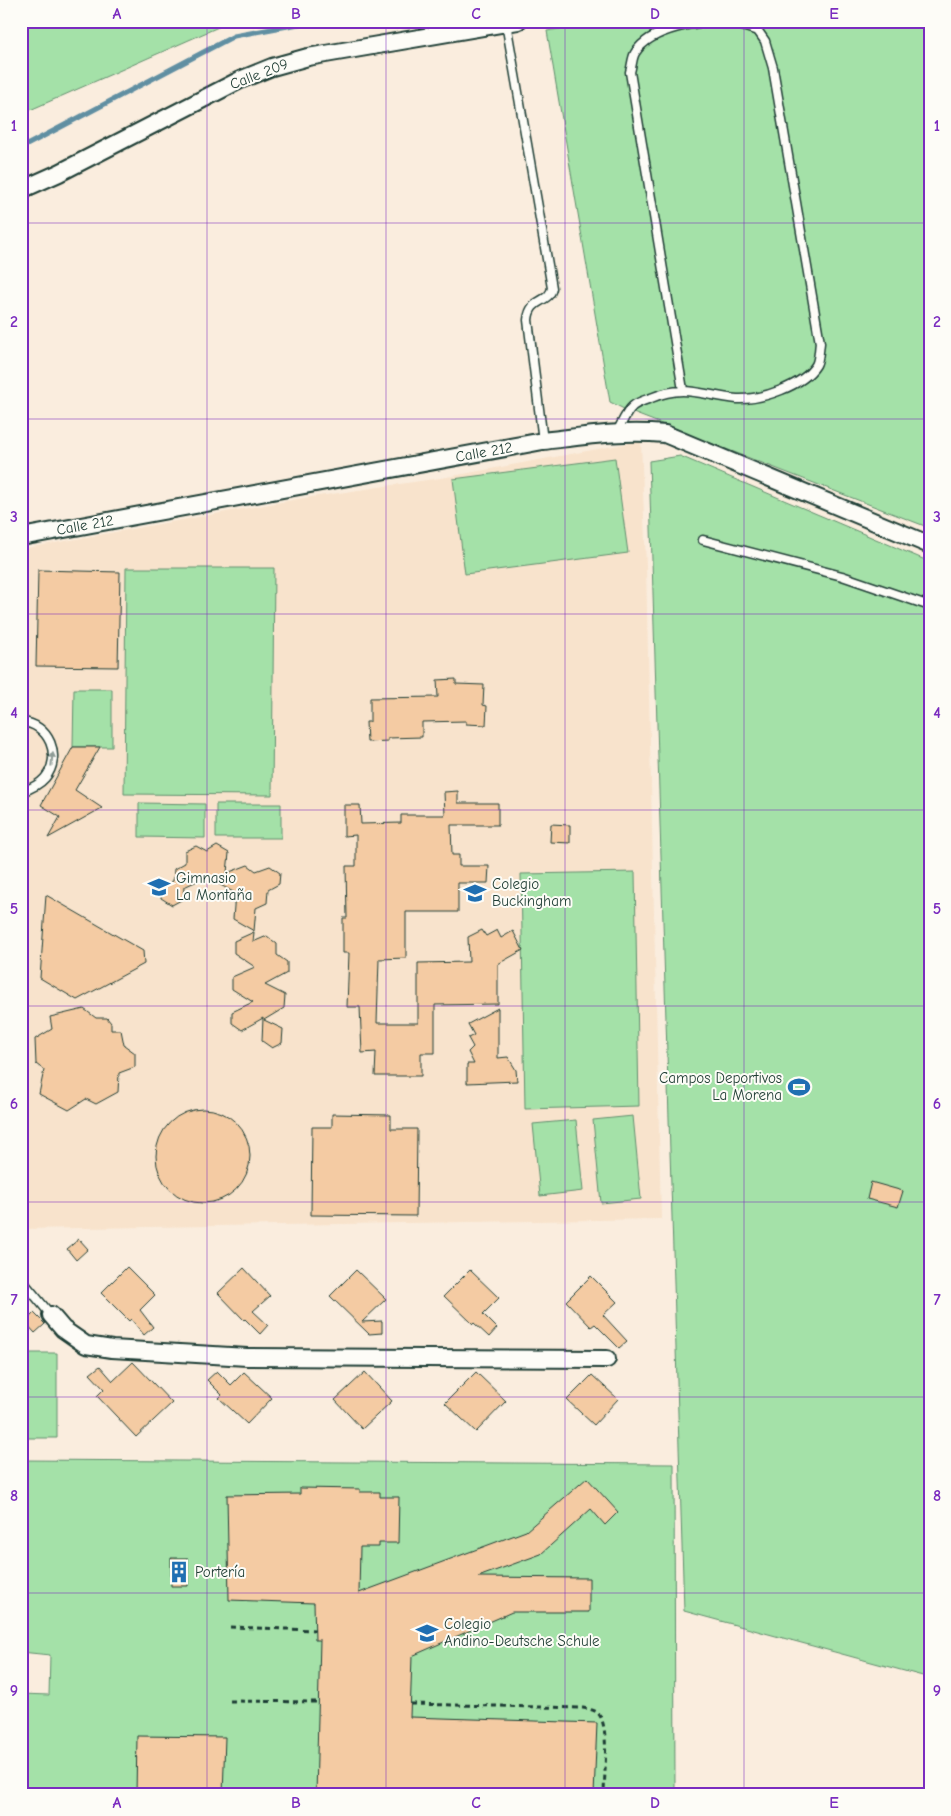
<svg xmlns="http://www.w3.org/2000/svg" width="951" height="1816" viewBox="0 0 951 1816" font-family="'Comic Neue',sans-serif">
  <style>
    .built { fill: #f8e3cc }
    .green { fill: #a4e1a8; stroke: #628f6e }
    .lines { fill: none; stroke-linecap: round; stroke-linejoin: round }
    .stream { stroke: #618fa2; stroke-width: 5 }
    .building { fill: #f4cba3; stroke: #1f3d34 }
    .lane-casing { stroke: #1f3d34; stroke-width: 11 }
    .street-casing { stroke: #1f3d34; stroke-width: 20 }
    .path { stroke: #1f3d34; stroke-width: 3; stroke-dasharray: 5 4; stroke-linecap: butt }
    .lane { stroke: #fdfcf7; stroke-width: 8 }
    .street { stroke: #fdfcf7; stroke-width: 16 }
    .oneway { fill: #8e9c96 }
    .grid { fill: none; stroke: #7b2cbf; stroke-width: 1; stroke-opacity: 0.55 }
    .labels { text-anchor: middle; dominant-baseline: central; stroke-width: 4; stroke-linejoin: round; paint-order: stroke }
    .street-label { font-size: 15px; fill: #1f3d34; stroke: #fdfcf7 }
    .poi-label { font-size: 15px; fill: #1f3d34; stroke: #fdfcf7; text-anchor: start }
    .neatline { fill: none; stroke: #7b2cbf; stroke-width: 2 }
    .grid-label { font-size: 16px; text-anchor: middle; font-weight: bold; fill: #7b2cbf }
  </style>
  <rect width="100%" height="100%" fill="#faedde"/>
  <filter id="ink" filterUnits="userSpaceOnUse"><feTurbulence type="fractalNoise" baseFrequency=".02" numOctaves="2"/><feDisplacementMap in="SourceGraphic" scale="10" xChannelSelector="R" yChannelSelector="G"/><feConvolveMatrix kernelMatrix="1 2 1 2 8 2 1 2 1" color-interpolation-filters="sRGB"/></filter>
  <g filter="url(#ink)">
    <!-- built -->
    <path class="built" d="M641 441 646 566 661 1219 21 1229V549L298 499 447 477Z"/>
    <!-- green -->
    <path class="green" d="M21 21H232L21 114Z
      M607 21H930V528L628 411 610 402 547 31Z
      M680 456 930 562V1678L684 1611 649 461Z
      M615 458 628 553 465 574 453 479Z
      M126 568H274L272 795 124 794Z
      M74 689H112V747H73Z
      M139 803 205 804V838L139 837Z
      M216 804H281V838H216Z
      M635 872 639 1106 525 1109 521 874Z
      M633 1116 641 1199 601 1203 593 1120Z
      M576 1120 583 1191 540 1196 533 1124Z
      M21 1353H57V1438H21Z
      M21 1460 674 1464 675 1795H21V1694L49 1695 50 1655 21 1652Z"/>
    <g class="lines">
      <!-- stream -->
      <path class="stream" d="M21 148 234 36 315 21"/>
    </g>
    <!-- building -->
    <path class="building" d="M38 570 120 572 118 667 36 666Z
      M456 679V684L484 685 483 705 487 706 486 725 466 724V721L422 722V737L388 738V741L367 742 366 722H370V698L438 697 437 680Z
      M73 747H100L75 790 102 808 48 838 60 817 41 805Z
      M458 791V803H498V825H451L452 855H459V866H489L488 883H458V912H406V958L379 959 377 1023H418V963L469 962 468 937 482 930 486 936 497 930 501 938 513 931 523 950 498 964V1004L435 1005V1053H421V1076H375L376 1052 362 1053 360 1007H347L349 953H343V918H347L346 866H356V835L344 836V805H360L361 824 401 823V815H445L444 792Z
      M551 824 570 825V843L550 842Z
      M196 846 207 852 217 846 229 853 227 873 248 865 256 871 270 866 280 873 279 884 268 890 267 903 256 908 254 931 233 919 235 893 206 877 184 887 183 899 172 905 161 898 162 886 173 881 174 869 185 863V851Z
      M46 895 143 951 144 964 77 1000 40 978Z
      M254 932 253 942 267 936 277 944V955L287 962V973L265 985 285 995 284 1008 264 1020 283 1029 282 1043 272 1048 262 1041 263 1018 242 1030 232 1023V1012L253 1002 232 989V977L255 967 234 953V941Z
      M498 1008V1058L508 1057 516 1070 517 1081 467 1083V1064H474L468 1052 473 1047 468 1038 474 1035 468 1024Z
      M84 1009 96 1018H107L111 1023V1030H121L124 1045 135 1053V1067L119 1073 118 1092 96 1104 86 1099 69 1110 39 1094 44 1070 36 1064 35 1039 52 1029 50 1017Z
      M156 1156a47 47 0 1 1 94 0a47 47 0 1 1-94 0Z
      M332 1114 391 1115V1129H417L416 1216 311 1215 312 1127H332Z
      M871 1182 903 1191 898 1207 867 1199Z
      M79 1239 88 1249 76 1260 67 1249Z
      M127 1267 155 1295 140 1310 153 1327 144 1335 131 1319 129 1321 101 1293Z
      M244 1268 270 1296 253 1311 268 1325 260 1334 245 1319 244 1320 218 1293Z
      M356 1270 386 1299 362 1322 382 1321V1333L369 1334 330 1296Z
      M470 1270 499 1298 483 1314 497 1328 489 1337 474 1323 473 1324 444 1296Z
      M591 1276 617 1302 603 1315 627 1341 619 1348 595 1324 591 1327 566 1301Z
      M34 1313 45 1324 35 1333 25 1322Z
      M133 1362 172 1403 136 1437 97 1396 104 1389 90 1374 100 1366 113 1381Z
      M217 1371 231 1385 244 1372 272 1398 247 1424 219 1398 222 1395 207 1380Z
      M365 1372 392 1401 362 1429 335 1400Z
      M476 1372 506 1401 476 1432 445 1403Z
      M592 1375 618 1399 594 1425 567 1400Z
      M587 1478 618 1512 605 1525 591 1509 541 1554 478 1577 589 1578V1612H512L412 1656 410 1717 597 1723 594 1795H316L320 1640H315L314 1603 229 1600 227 1495 300 1494V1488L360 1489V1492H380V1497H399L398 1543H379V1547H360L359 1593 526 1531Z
      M171 1558H188V1586H171Z
      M137 1736 225 1737 223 1795H136Z"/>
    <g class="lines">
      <!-- lane casing -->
      <g class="lane-casing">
        <path id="lane" d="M506 23 552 288C549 304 530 297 528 320L543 441
          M683 390 630 72C632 66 632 58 635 53 650 28 701 20 728 22 737 24 748 28 758 31
          M617 432C622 423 626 412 633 406 638 402 645 400 651 398 686 383 703 396 737 399 761 400 803 386 816 365 819 360 819 349 820 343L773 68 765 41 758 31 756 21
          M703 540 842 576 930 606
          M21 722C49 723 63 757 45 778 39 785 30 789 21 792
          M21 1279 51 1315"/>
      </g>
      <!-- street casing -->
      <g class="street-casing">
        <path id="street" d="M21 190 59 173 240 80 272 67 308 57 518 21
          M21 537 543 441C586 436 621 430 665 434L930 545
          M51 1315 63 1329 86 1345 112 1349 247 1357 607 1359"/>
      </g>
      <!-- path -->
      <path class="path" d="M230 1627 315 1630
        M230 1701 318 1702
        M411 1704 583 1708C588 1709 595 1710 598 1713 610 1725 604 1778 604 1795"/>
      <!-- lane -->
      <use href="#lane" class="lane"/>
      <!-- street -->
      <use href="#street" class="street"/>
    </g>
    <!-- one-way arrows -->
    <defs><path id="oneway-solid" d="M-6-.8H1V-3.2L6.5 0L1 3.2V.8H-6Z" transform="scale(1.25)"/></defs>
    <use class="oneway" href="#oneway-solid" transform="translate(52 759) rotate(-85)"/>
  </g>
  <!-- grid -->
  <path class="grid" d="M207 21V1795M386 21V1795M565 21V1795M744 21V1795M21 223H930M21 419H930M21 614H930M21 810H930M21 1006H930M21 1202H930M21 1397H930M21 1593H930"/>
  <!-- icons -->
  <defs>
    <g id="school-bare" transform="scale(1.725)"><path d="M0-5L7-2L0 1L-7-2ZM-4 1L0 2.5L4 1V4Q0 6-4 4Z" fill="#1f6fb2" stroke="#fdfcf7" stroke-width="2.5" paint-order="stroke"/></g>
    <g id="stadium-bare" transform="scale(1.725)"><path d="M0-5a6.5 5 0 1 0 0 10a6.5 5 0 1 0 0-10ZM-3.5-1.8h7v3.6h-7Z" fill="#1f6fb2" stroke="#fdfcf7" stroke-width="2.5" paint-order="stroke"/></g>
    <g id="building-bare" transform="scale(1.725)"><path d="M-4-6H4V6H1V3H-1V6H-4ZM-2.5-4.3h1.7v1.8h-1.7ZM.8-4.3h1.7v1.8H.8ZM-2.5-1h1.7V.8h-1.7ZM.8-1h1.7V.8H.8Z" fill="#1f6fb2" stroke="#fdfcf7" stroke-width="2.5" paint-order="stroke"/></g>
  </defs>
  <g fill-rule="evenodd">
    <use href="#school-bare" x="159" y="887"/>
    <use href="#school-bare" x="475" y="893"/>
    <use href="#stadium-bare" x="799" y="1087"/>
    <use href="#building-bare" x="179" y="1572"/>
    <use href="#school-bare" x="427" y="1633"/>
  </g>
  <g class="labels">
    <!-- street labels -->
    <g class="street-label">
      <text transform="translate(259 74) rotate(-21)">Calle 209</text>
      <text transform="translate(484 452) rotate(-10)">Calle 212</text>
      <text transform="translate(85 525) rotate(-10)">Calle 212</text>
    </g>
    <!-- poi labels -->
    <g class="poi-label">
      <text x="176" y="878">Gimnasio<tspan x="176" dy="17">La Montaña</tspan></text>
      <text x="492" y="884">Colegio<tspan x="492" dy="17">Buckingham</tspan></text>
      <text x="782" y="1078" text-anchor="end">Campos Deportivos<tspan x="782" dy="17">La Morena</tspan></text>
      <text x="195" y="1572">Portería</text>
      <text x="444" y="1624">Colegio<tspan x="444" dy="17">Andino-Deutsche Schule</tspan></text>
    </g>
  </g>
  <!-- margin -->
  <rect width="951" height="1816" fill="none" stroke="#fdfcf7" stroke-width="55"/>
  <rect x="28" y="28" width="896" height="1760" class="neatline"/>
  <g class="grid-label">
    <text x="117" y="19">A</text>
    <text x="296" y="19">B</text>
    <text x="476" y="19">C</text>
    <text x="655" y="19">D</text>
    <text x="834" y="19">E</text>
    <text x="14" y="131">1</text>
    <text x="937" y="131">1</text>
    <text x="14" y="327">2</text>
    <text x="937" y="327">2</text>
    <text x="14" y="522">3</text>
    <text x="937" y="522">3</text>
    <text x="14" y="718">4</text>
    <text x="937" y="718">4</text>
    <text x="14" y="914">5</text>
    <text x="937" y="914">5</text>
    <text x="14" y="1109">6</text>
    <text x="937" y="1109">6</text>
    <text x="14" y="1305">7</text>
    <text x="937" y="1305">7</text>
    <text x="14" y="1501">8</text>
    <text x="937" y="1501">8</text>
    <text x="14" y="1696">9</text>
    <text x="937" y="1696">9</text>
    <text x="117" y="1808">A</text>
    <text x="296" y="1808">B</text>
    <text x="476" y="1808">C</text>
    <text x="655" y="1808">D</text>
    <text x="834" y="1808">E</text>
  </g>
</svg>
